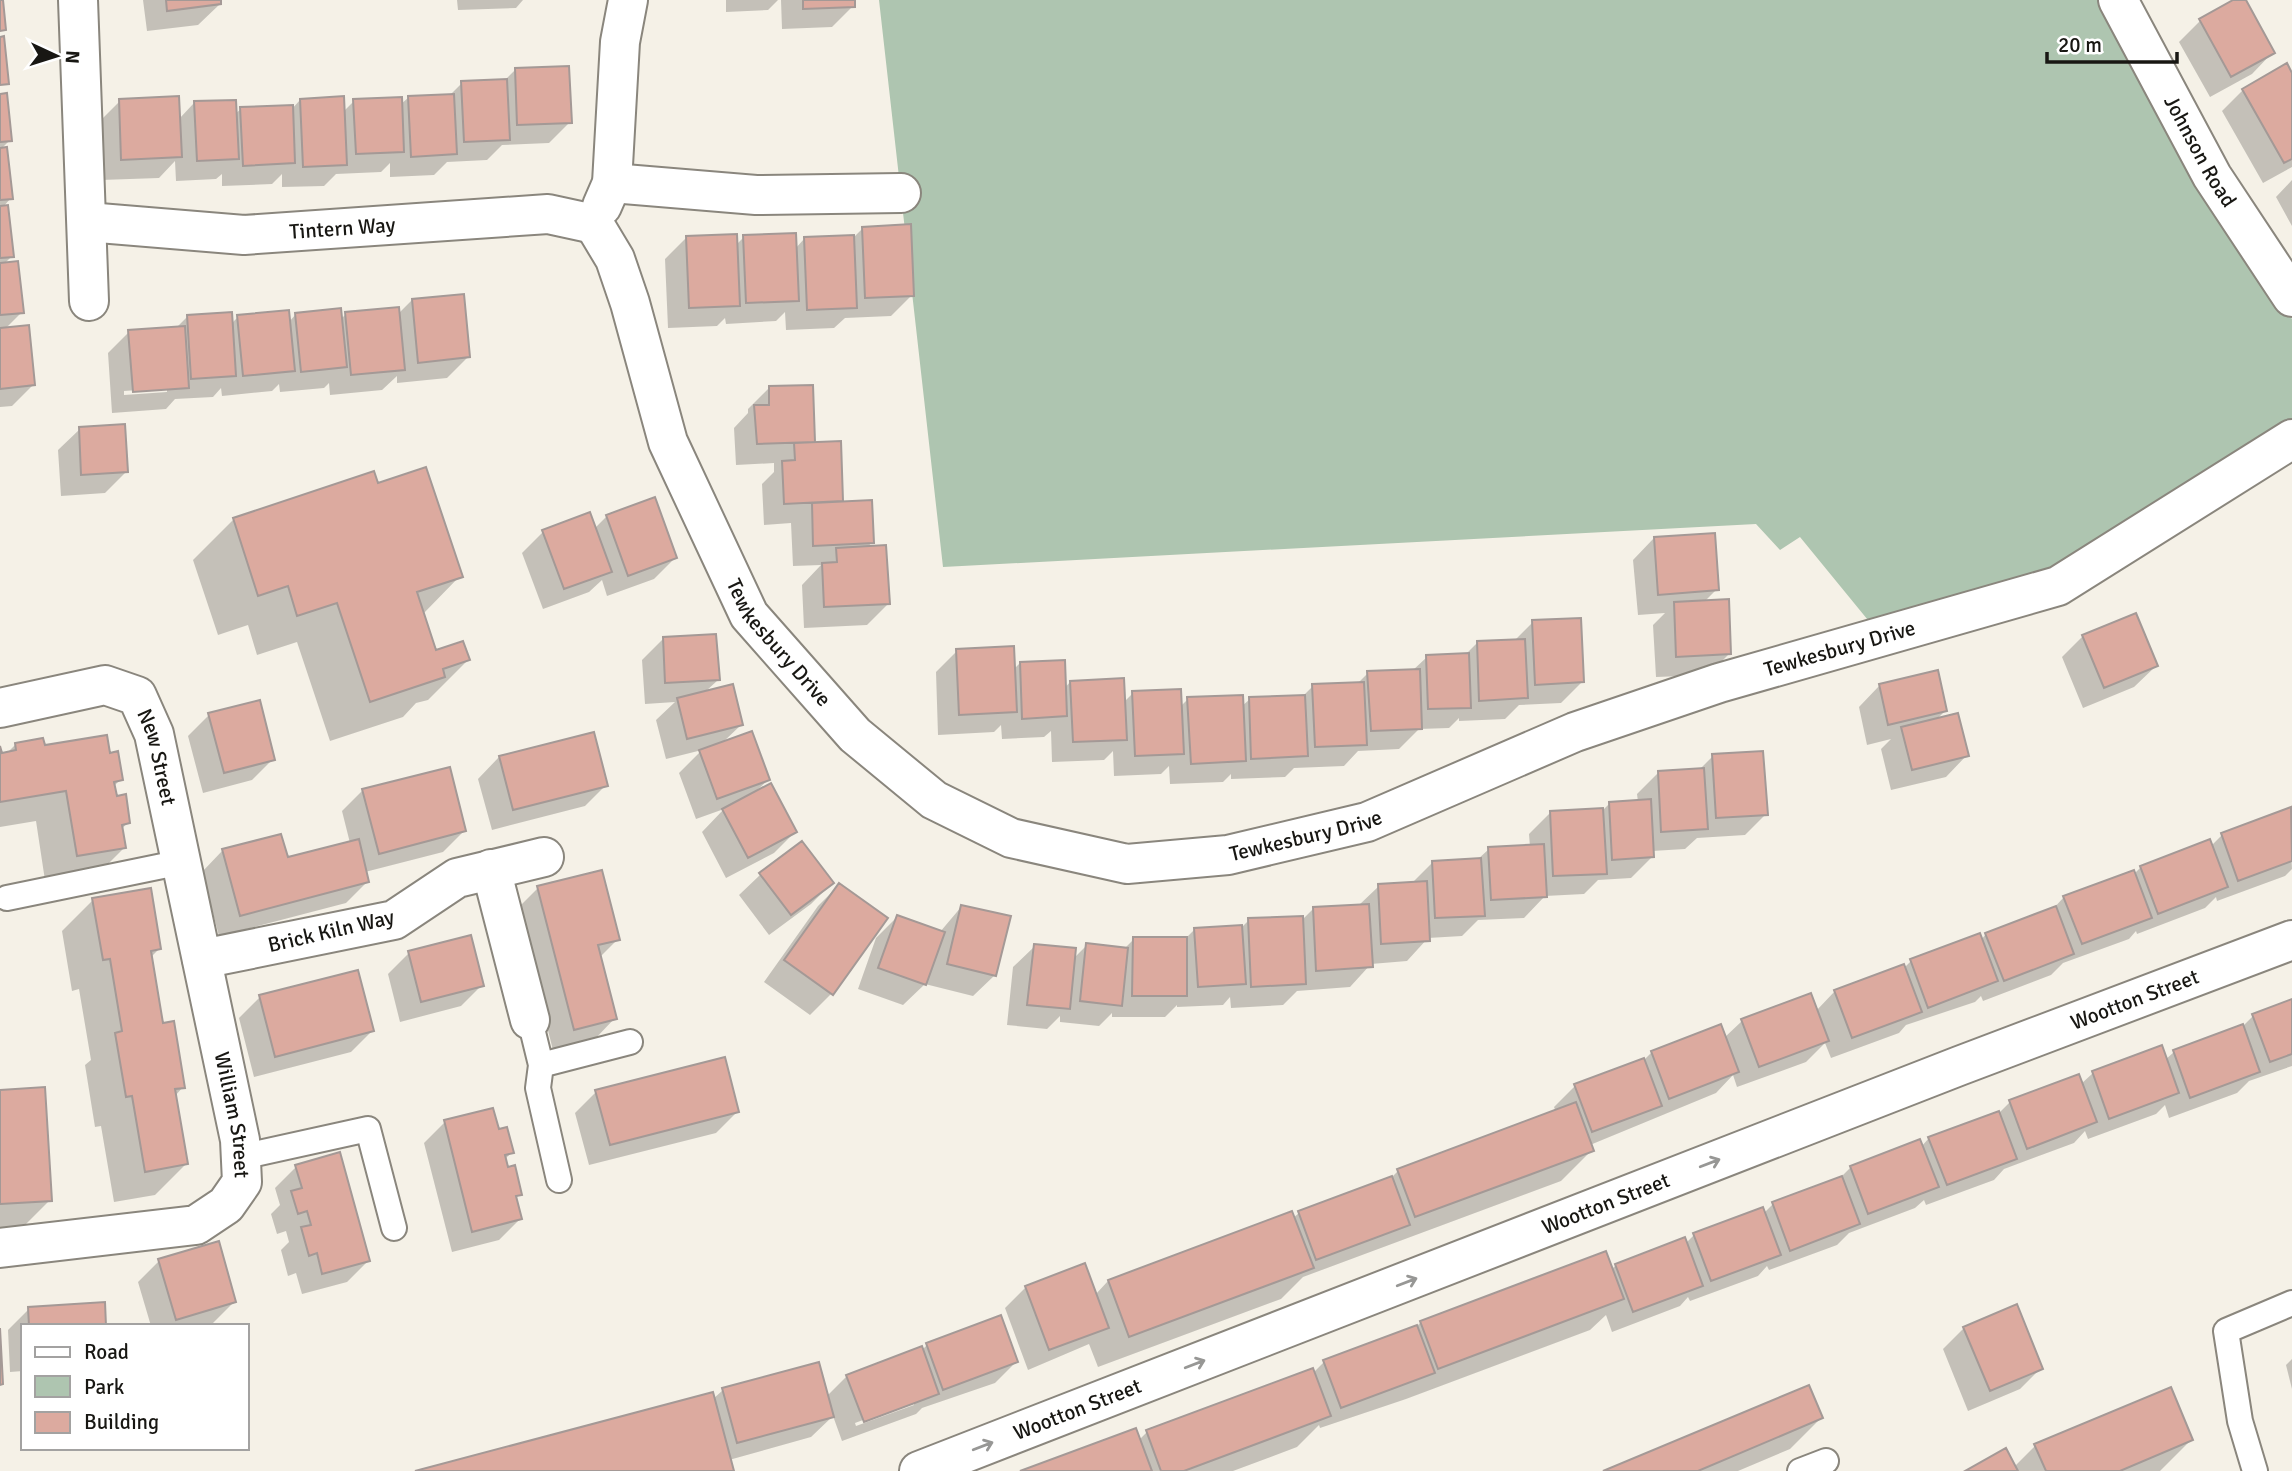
<svg xmlns="http://www.w3.org/2000/svg" width="2292" height="1471" viewBox="0 0 2292 1471" font-family="Signika,sans-serif">
  <style>
    .green { fill: #aec5b0 }
    .shadow { fill: #0003; fill-rule: evenodd }
    .building { fill: #dcaa9f; stroke: #a49996; stroke-width: 2 }
    .lines { fill: none; stroke-linecap: round; stroke-linejoin: round }
    .service-casing { stroke: #8a867d; stroke-width: 28 }
    .minor-casing { stroke: #8a867d; stroke-width: 42 }
    .service { stroke: #fff; stroke-width: 24 }
    .minor { stroke: #fff; stroke-width: 38 }
    .oneway { stroke: #979795 }
    .labels { text-anchor: middle; dominant-baseline: central; stroke-width: 5; stroke-linejoin: round; paint-order: stroke }
    .street-label { font-size: 21px; fill: #181713; stroke: #fff }
  </style>
  <rect width="100%" height="100%" fill="#f5f1e7"/>
  <!-- green -->
  <path class="green" d="M879 0H2104L2210 196 2292 319V427L2052 574 1872 625 1800 537 1780 550 1756 524 943 567Z"/>
  <!-- shadow -->
  <path class="shadow" d="M143 0H219L220 4 198 25 147 31Z
    M457 0H523L516 8 458 10Z
    M726 0H778L768 10 726 12Z
    M781 0H853V6L832 27 782 29Z
    M2237 0H2244L2273 52 2252 74 2210 97 2179 42 2200 21Z
    M515 70 570 122 549 143 502 145 487 160 447 162 434 175 390 177V163L381 172 336 174 324 186 282 187V174L272 184 222 186V174L216 179 176 181 175 161 159 178 101 180 99 122 120 101 179 119 194 103 235 114 241 109 291 110 300 100 343 112 354 101 400 105 409 97 449 96 462 83 504 81Z
    M2292 76V167L2263 183 2222 111 2243 90Z
    M0 96 10 140 1 149 11 198 2 208 12 256 3 265 22 312 5 329 34 384 12 406 0 407Z
    M2292 180V226L2276 197Z
    M863 228 912 295 891 316 845 318 834 328 786 330 785 312 776 321 726 324 725 318 717 326 668 328 665 259 686 238 736 245 744 237 795 249 804 239 854 237Z
    M412 300 468 357 447 378 397 383V376L382 390 330 395 329 383 324 388 280 392 279 384 272 391 222 396 221 388 213 397 175 399 166 409 112 413 108 353 129 332 175 329 187 317 231 324 238 317 289 322 296 314 341 319 346 314H398ZM167 388V392L124 395V391Z
    M811 386 814 444 839 443 841 503 872 542 867 548 888 604 867 625 804 628 802 585 821 565 793 566 791 523 764 525 762 484 774 472V463L736 465 734 428 748 413V409L769 388Z
    M80 429 126 472 105 493 61 496 58 450Z
    M373 473 377 485 460 576 423 614 435 652 468 660 428 700 416 703 403 717 330 741 297 642 257 655 248 625 218 635 193 560 233 520Z
    M607 516 675 558 654 579 607 596 602 580 589 592 543 609 522 553 543 532 594 529Z
    M1654 538 1717 589 1704 602 1729 654 1708 675 1656 677 1653 625 1665 613 1638 615 1633 560Z
    M1533 622 1582 682 1561 703 1519 705 1505 719 1459 721V718L1449 728 1419 729 1399 749 1358 751 1344 766 1294 768 1285 777 1231 779V774L1223 782 1170 784 1169 766 1161 774 1114 776 1113 751 1104 760 1052 762 1051 731 1044 737 1002 739 1001 725 994 732 938 735 936 672 957 651 1013 670 1020 663 1064 689 1070 682 1124 702 1133 693 1180 707 1188 699 1241 707 1250 699 1303 696 1313 686 1357 684 1368 673 1412 671 1427 657 1465 655 1478 642 1514 641Z
    M2083 636 2156 666 2134 687 2083 708 2062 657Z
    M663 639 718 680 705 692 741 725 721 744 768 780 756 791 795 832 774 853 726 878 702 832 724 809 696 819 679 773 702 750 666 759 656 720 675 702 645 704 642 660Z
    M1880 685 1945 711 1936 720 1967 755 1946 777 1891 790 1881 749 1891 739 1867 745 1859 707Z
    M209 715 273 759 252 780 203 793 188 736Z
    M16 744 108 755 121 779 113 787 128 822 121 830 124 848 93 879 46 887 36 821 0 827V754H6Z
    M1713 756 1766 814 1745 835 1697 838 1685 849 1652 851V857L1631 878 1598 880 1584 894 1545 896 1524 918 1478 920 1462 936 1428 938 1407 961 1371 964 1350 987 1297 991 1283 1005 1231 1008 1230 997 1223 1005 1177 1007V1005L1165 1017H1112V1013L1099 1026 1060 1022V1016L1047 1029 1007 1025 1013 967 1035 946 1074 958 1087 945 1124 949 1134 939H1185L1194 930 1242 927 1249 920 1301 921 1313 909 1358 906 1379 886 1411 884 1432 863 1477 860 1489 849 1530 847 1529 834 1550 813 1601 812 1610 803 1638 802 1637 794 1658 773 1698 771Z
    M499 757 606 785 585 806 492 830 478 779Z
    M363 790 464 831 443 852 365 872 367 882 346 903 219 936 202 872 223 850 287 859 350 843 342 811Z
    M2289 810 2292 869 2285 876 2217 901 2216 897 2205 908 2137 934 2136 931 2129 939 2063 963 2051 975 1983 1001 1981 996 1975 1002 1906 1025 1899 1033 1831 1058 1825 1043 1806 1062 1737 1087 1733 1075 1716 1093 1590 1145 1592 1150 1561 1181 1303 1277 1281 1299 1098 1367 1089 1344 1028 1370 1005 1308 1026 1287 1095 1295 1108 1281 1291 1213 1293 1218 1299 1213 1390 1179 1398 1171 1556 1112 1554 1107 1575 1086 1644 1060 1652 1052 1724 1038 1742 1021 1816 1011 1835 991 1904 968 1911 961 1981 940 1986 934 2052 910 2064 897 2134 874 2141 867 2211 846 2222 835Z
    M760 875 832 883 811 904 769 935 739 895Z
    M839 885 885 918 831 994 810 1015 764 982 818 906Z
    M538 888 618 939 600 957 615 1018 594 1040 553 1050 517 909Z
    M93 900 159 949 150 958 161 1025 183 1087 175 1096 186 1164 155 1195 114 1202 101 1126 95 1127 85 1065 91 1060 79 989 72 991 62 931Z
    M962 906 995 975 973 996 925 984 903 1005 858 989 876 938 897 917 940 932Z
    M409 953 482 985 461 1006 400 1022 388 974Z
    M260 997 372 1031 351 1052 254 1077 239 1018Z
    M2292 1001V1066L2249 1081 2237 1093 2169 1118 2165 1105 2156 1114 2088 1139 2085 1131 2074 1143 2004 1169 1994 1180 1926 1205 1924 1200 1915 1208 1849 1233 1837 1245 1769 1270 1767 1266 1758 1276 1690 1301 1688 1297 1680 1306 1612 1332 1606 1315 1590 1330 1406 1399 1320 1428 1319 1425 1297 1447 1233 1471H1025L1138 1441 1147 1432 1313 1373 1324 1362 1415 1328 1421 1322 1611 1270 1616 1265 1685 1244 1694 1235 1764 1213 1773 1204 1839 1179 1851 1167 1921 1147 1929 1138 2000 1112 2010 1102 2081 1084 2093 1073 2161 1047 2165 1060 2174 1052 2243 1026 2253 1016Z
    M0 1092 50 1200 10 1240 0 1241Z
    M596 1092 737 1112 716 1133 589 1165 575 1113Z
    M445 1122 498 1131 512 1152 505 1159 520 1194 515 1199 520 1219 499 1240 452 1252 424 1143Z
    M296 1167 369 1260 347 1282 302 1294 296 1273 288 1276 281 1250 289 1242 286 1231 277 1234 271 1214 280 1205 275 1188Z
    M159 1261 234 1302 213 1323 204 1326H151L138 1282Z
    M29 1309 104 1326H23V1371L10 1372 8 1330Z
    M1964 1328 2041 1368 2020 1389 1968 1411 1943 1349Z
    M927 1345 1016 1362 995 1383 922 1408 916 1414 842 1441 833 1416 811 1437 729 1460 732 1471H422L713 1399 723 1390 827 1396 847 1376 921 1351ZM914 1401V1405L856 1426 855 1423Z
    M2292 1359V1389L2286 1365Z
    M1821 1418 1790 1449 1738 1471H1608Z
    M2191 1440 2160 1471H1968L2014 1467 2035 1446Z"/>
  <!-- building -->
  <path class="building" d="M0 0H3L6 30 0 31Z
    M166 0H221V4L167 11Z
    M803 0H855V7L803 9Z
    M2233 0H2246L2275 53 2231 77 2199 19Z
    M4 36 9 84 0 85V37Z
    M2287 63 2292 73V159L2284 163 2242 89Z
    M569 66 572 123 517 125 515 68Z
    M507 79 510 140 464 142 461 81Z
    M7 93 12 141 0 142V94Z
    M454 94 457 154 411 157 408 96Z
    M179 96 182 157 121 160 119 99Z
    M344 96 347 165 303 167 300 99Z
    M402 97 404 152 356 154 353 99Z
    M236 100 239 159 197 161 194 101Z
    M293 105 295 163 243 166 240 107Z
    M7 147 13 199 0 200V148Z
    M8 205 14 257 0 258V206Z
    M911 224 914 296 865 298 862 227Z
    M796 233 799 301 746 303 743 235Z
    M737 234 740 306 689 308 686 236Z
    M854 235 857 308 807 310 804 237Z
    M18 261 24 313 0 315V263Z
    M464 294 470 357 418 363 412 299Z
    M399 307 405 370 351 375 345 312Z
    M341 308 347 367 301 372 295 313Z
    M289 310 295 371 243 376 237 315Z
    M232 312 236 376 191 379 187 315Z
    M29 325 35 385 0 389V328Z
    M185 326 189 388 133 392 128 330Z
    M813 385 815 442 757 444 754 405H769V386Z
    M125 424 128 472 81 475 79 427Z
    M841 441 843 501 784 504 782 461 795 460 794 443Z
    M426 467 463 577 417 592 436 650 463 641 470 660 443 669 445 677 370 702 337 603 297 616 288 586 258 596 233 518 374 471 378 483Z
    M655 497 677 558 628 576 606 515Z
    M872 500 874 543 813 546 812 503Z
    M590 512 612 572 564 589 542 530Z
    M1715 533 1719 590 1658 595 1654 537Z
    M886 545 890 604 824 607 822 563 837 562 836 548Z
    M1729 599 1731 654 1676 657 1674 602Z
    M2136 613 2158 666 2104 688 2082 635Z
    M1581 618 1584 682 1535 685 1532 620Z
    M716 634 720 680 665 683 663 637Z
    M1525 639 1528 698 1479 701 1477 641Z
    M1014 646 1017 712 959 715 956 649Z
    M1469 653 1471 708 1428 709 1426 655Z
    M1065 660 1067 716 1022 719 1020 662Z
    M1420 669 1422 729 1371 731 1367 671Z
    M1938 670 1947 711 1888 725 1879 684Z
    M1124 678 1127 740 1073 742 1070 681Z
    M1364 682 1367 745 1315 747 1312 684Z
    M733 684 743 725 687 739 677 698Z
    M1181 689 1184 754 1135 756 1132 691Z
    M1243 695 1246 761 1191 764 1187 697Z
    M1305 695 1308 756 1251 759 1249 697Z
    M260 700 275 760 224 773 208 713Z
    M1958 713 1969 756 1912 770 1901 727Z
    M752 731 770 780 717 799 699 750Z
    M594 732 608 786 513 810 499 756Z
    M107 735 110 753 118 751 123 780 114 782 117 796 126 794 130 823 122 825 126 848 77 856 66 791 0 802V746L2 753 16 750 15 743 43 738 45 745Z
    M1763 751 1768 815 1716 818 1712 754Z
    M450 767 466 831 379 854 362 789Z
    M1704 768 1708 829 1661 832 1658 771Z
    M771 783 797 832 748 858 722 809Z
    M1651 799 1654 857 1612 860 1609 802Z
    M2291 807 2292 861 2238 881 2221 833Z
    M1603 808 1607 874 1553 876 1550 811Z
    M281 834 288 857 359 839 369 882 240 916 222 849Z
    M2210 839 2228 887 2158 914 2140 866Z
    M802 841 834 883 791 915 759 873Z
    M1544 844 1547 897 1491 900 1488 847Z
    M1481 858 1485 916 1435 918 1432 861Z
    M602 870 620 940 598 945 617 1019 574 1030 537 886Z
    M2134 870 2152 918 2082 944 2063 896Z
    M1427 881 1430 941 1381 944 1378 884Z
    M839 883 888 918 833 995 784 960Z
    M151 888 161 949 151 951 163 1023 174 1021 185 1088 175 1089 188 1164 145 1172 132 1096 126 1097 115 1033 122 1031 110 959 103 960 92 898Z
    M1369 904 1373 967 1316 971 1313 907Z
    M961 905 1011 916 996 976 947 964Z
    M2056 906 2074 954 2004 981 1985 933Z
    M897 915 945 932 926 985 878 968Z
    M1303 916 1306 984 1251 987 1248 918Z
    M1242 925 1246 984 1198 987 1194 928Z
    M1980 933 1998 981 1928 1008 1910 959Z
    M471 935 484 986 421 1002 408 951Z
    M1133 937H1187V996H1132Z
    M1086 943 1128 948 1122 1006 1080 1001Z
    M1034 944 1076 948 1070 1009 1027 1005Z
    M1904 964 1922 1012 1852 1038 1834 990Z
    M358 970 374 1031 275 1057 259 995Z
    M1811 993 1829 1041 1759 1067 1741 1019Z
    M2292 999V1054L2270 1062 2252 1014Z
    M1721 1024 1739 1072 1669 1099 1651 1051Z
    M2243 1024 2260 1072 2190 1098 2173 1050Z
    M2162 1045 2179 1093 2109 1119 2092 1071Z
    M725 1057 739 1112 610 1145 595 1090Z
    M1644 1058 1662 1106 1592 1132 1574 1084Z
    M2079 1074 2097 1122 2027 1149 2009 1100Z
    M45 1087 52 1201 0 1204V1090Z
    M1576 1102 1594 1151 1415 1217 1397 1169Z
    M493 1108 499 1129 507 1127 514 1153 505 1155 508 1167 515 1165 522 1195 516 1196 522 1219 472 1232 444 1120Z
    M1999 1111 2017 1159 1947 1185 1928 1137Z
    M1920 1139 1939 1187 1868 1214 1850 1166Z
    M340 1152 370 1261 322 1274 317 1253 309 1256 301 1227 311 1225 307 1211 298 1214 291 1191 302 1188 295 1165Z
    M1392 1176 1410 1225 1316 1260 1298 1211Z
    M1842 1176 1860 1224 1790 1251 1772 1202Z
    M1763 1207 1781 1255 1711 1281 1693 1233Z
    M1292 1211 1314 1268 1129 1337 1108 1280Z
    M1685 1237 1703 1286 1633 1312 1615 1264Z
    M219 1241 236 1302 176 1320 158 1259Z
    M1606 1251 1624 1299 1438 1369 1420 1321Z
    M1085 1263 1109 1328 1049 1350 1025 1286Z
    M105 1302 106 1326H29L28 1307Z
    M2017 1304 2043 1369 1990 1391 1963 1327Z
    M1001 1315 1018 1362 943 1390 926 1343Z
    M1417 1325 1435 1373 1341 1408 1323 1360Z
    M0 1328 3 1384 0 1385Z
    M922 1346 939 1394 864 1422 846 1375Z
    M819 1362 834 1417 737 1443 722 1388Z
    M1313 1368 1331 1416 1184 1471H1161L1146 1430Z
    M1809 1385 1823 1418 1698 1471H1603Z
    M2171 1387 2193 1440 2120 1471H2046L2034 1444Z
    M713 1392 734 1471H415Z
    M1136 1428 1152 1471H1020Z
    M2006 1448 2018 1471H1965Z"/>
  <g class="lines">
    <!-- service casing -->
    <g class="service-casing">
      <path id="service" d="M7 898 182 862
        M530 1020 541 1065 538 1088 559 1180
        M541 1065 630 1042
        M241 1157 368 1129 394 1228
        M1800 1471 1826 1461
        M2255 1471 2240 1421 2226 1331 2292 1303"/>
    </g>
    <!-- minor casing -->
    <g class="minor-casing">
      <g id="minor">
        <path d="M78 0 89 301"/>
        <path id="s1" d="M2118 0 2212 176 2292 297"/>
        <path d="M612 183 756 195 901 193"/>
        <path d="M602 206 612 183 620 42 628 0"/>
        <path id="s2" d="M87 222 244 235 548 214 594 224"/>
        <path id="s3" d="M594 224 615 259 630 303 668 442 749 615 855 735 934 800 1011 838 1127 864 1228 855 1367 822 1575 732 1719 683 2058 586 2292 439"/>
        <path id="s4" d="M0 708 105 685 137 696 154 734 240 1140 242 1182 226 1205 196 1225 0 1248"/>
        <path d="M491 869 530 1020"/>
        <path d="M202 959 394 920 457 878 544 857"/>
        <path id="s5" d="M919 1471 1959 1066 2292 940"/>
      </g>
    </g>
    <!-- service -->
    <use href="#service" class="service"/>
    <!-- minor -->
    <use href="#minor" class="minor"/>
  </g>
  <!-- one-way arrows -->
  <defs><path id="oneway-shaft" d="M-6 0H5M1.5-3L5.5 0L1.5 3" fill="none" stroke-width="1.6" stroke-linecap="round" stroke-linejoin="round" transform="scale(1.75)"/></defs>
  <g class="oneway">
    <use href="#oneway-shaft" transform="translate(1710 1163) rotate(-21)"/>
    <use href="#oneway-shaft" transform="translate(1407 1282) rotate(-21)"/>
    <use href="#oneway-shaft" transform="translate(1195 1364) rotate(-21)"/>
    <use href="#oneway-shaft" transform="translate(983 1446) rotate(-21)"/>
  </g>
  <g class="labels">
    <!-- street labels -->
    <g class="street-label">
      <text stroke="none"><textPath href="#s1" startOffset="172">Johnson Road</textPath></text>
      <text stroke="none"><textPath href="#s2" startOffset="256">Tintern Way</textPath></text>
      <text stroke="none"><textPath href="#s3" startOffset="462">Tewkesbury Drive</textPath></text>
      <text stroke="none"><textPath href="#s3" startOffset="1638">Tewkesbury Drive</textPath></text>
      <text stroke="none"><textPath href="#s4" startOffset="206">New Street</textPath></text>
      <text stroke="none"><textPath href="#s3" startOffset="1071">Tewkesbury Drive</textPath></text>
      <text transform="translate(331 931) rotate(-13)">Brick Kiln Way</text>
      <text stroke="none"><textPath href="#s5" startOffset="1304">Wootton Street</textPath></text>
      <text stroke="none"><textPath href="#s4" startOffset="572">William Street</textPath></text>
      <text stroke="none"><textPath href="#s5" startOffset="737">Wootton Street</textPath></text>
      <text stroke="none"><textPath href="#s5" startOffset="170">Wootton Street</textPath></text>
    </g>
  </g>
  <!-- legend -->
  <rect x="21" y="1324" width="228" height="126" fill="#ffffff" stroke="#a3a2a1" stroke-width="2"/>
  <rect x="35" y="1347" width="35" height="10" fill="#ffffff" stroke="#a3a2a1" stroke-width="2"/>
  <text x="84" y="1359" font-size="21" fill="#181713">Road</text>
  <rect x="35" y="1376" width="35" height="21" fill="#aec5b0" stroke="#a3a2a1" stroke-width="2"/>
  <text x="84" y="1394" font-size="21" fill="#181713">Park</text>
  <rect x="35" y="1412" width="35" height="21" fill="#dcaa9f" stroke="#a3a2a1" stroke-width="2"/>
  <text x="84" y="1429" font-size="21" fill="#181713">Building</text>
  <!-- north arrow -->
  <g transform="translate(56 56) rotate(94)" stroke="#ffffff" stroke-width="5" paint-order="stroke">
  <path d="M0-5L12 26L0 18L-12 26Z" fill="#181713"/>
  <text y="-10" font-size="19" font-weight="bold" text-anchor="middle" fill="#181713">N</text>
  </g>
  <!-- scale -->
  <path d="M2047 52v10h130v-10" fill="none" stroke="#181713" stroke-width="3.5"/>
  <text x="2058" y="52" font-size="21" fill="#181713" stroke="#ffffff" stroke-width="5" paint-order="stroke">20 m</text>
</svg>
